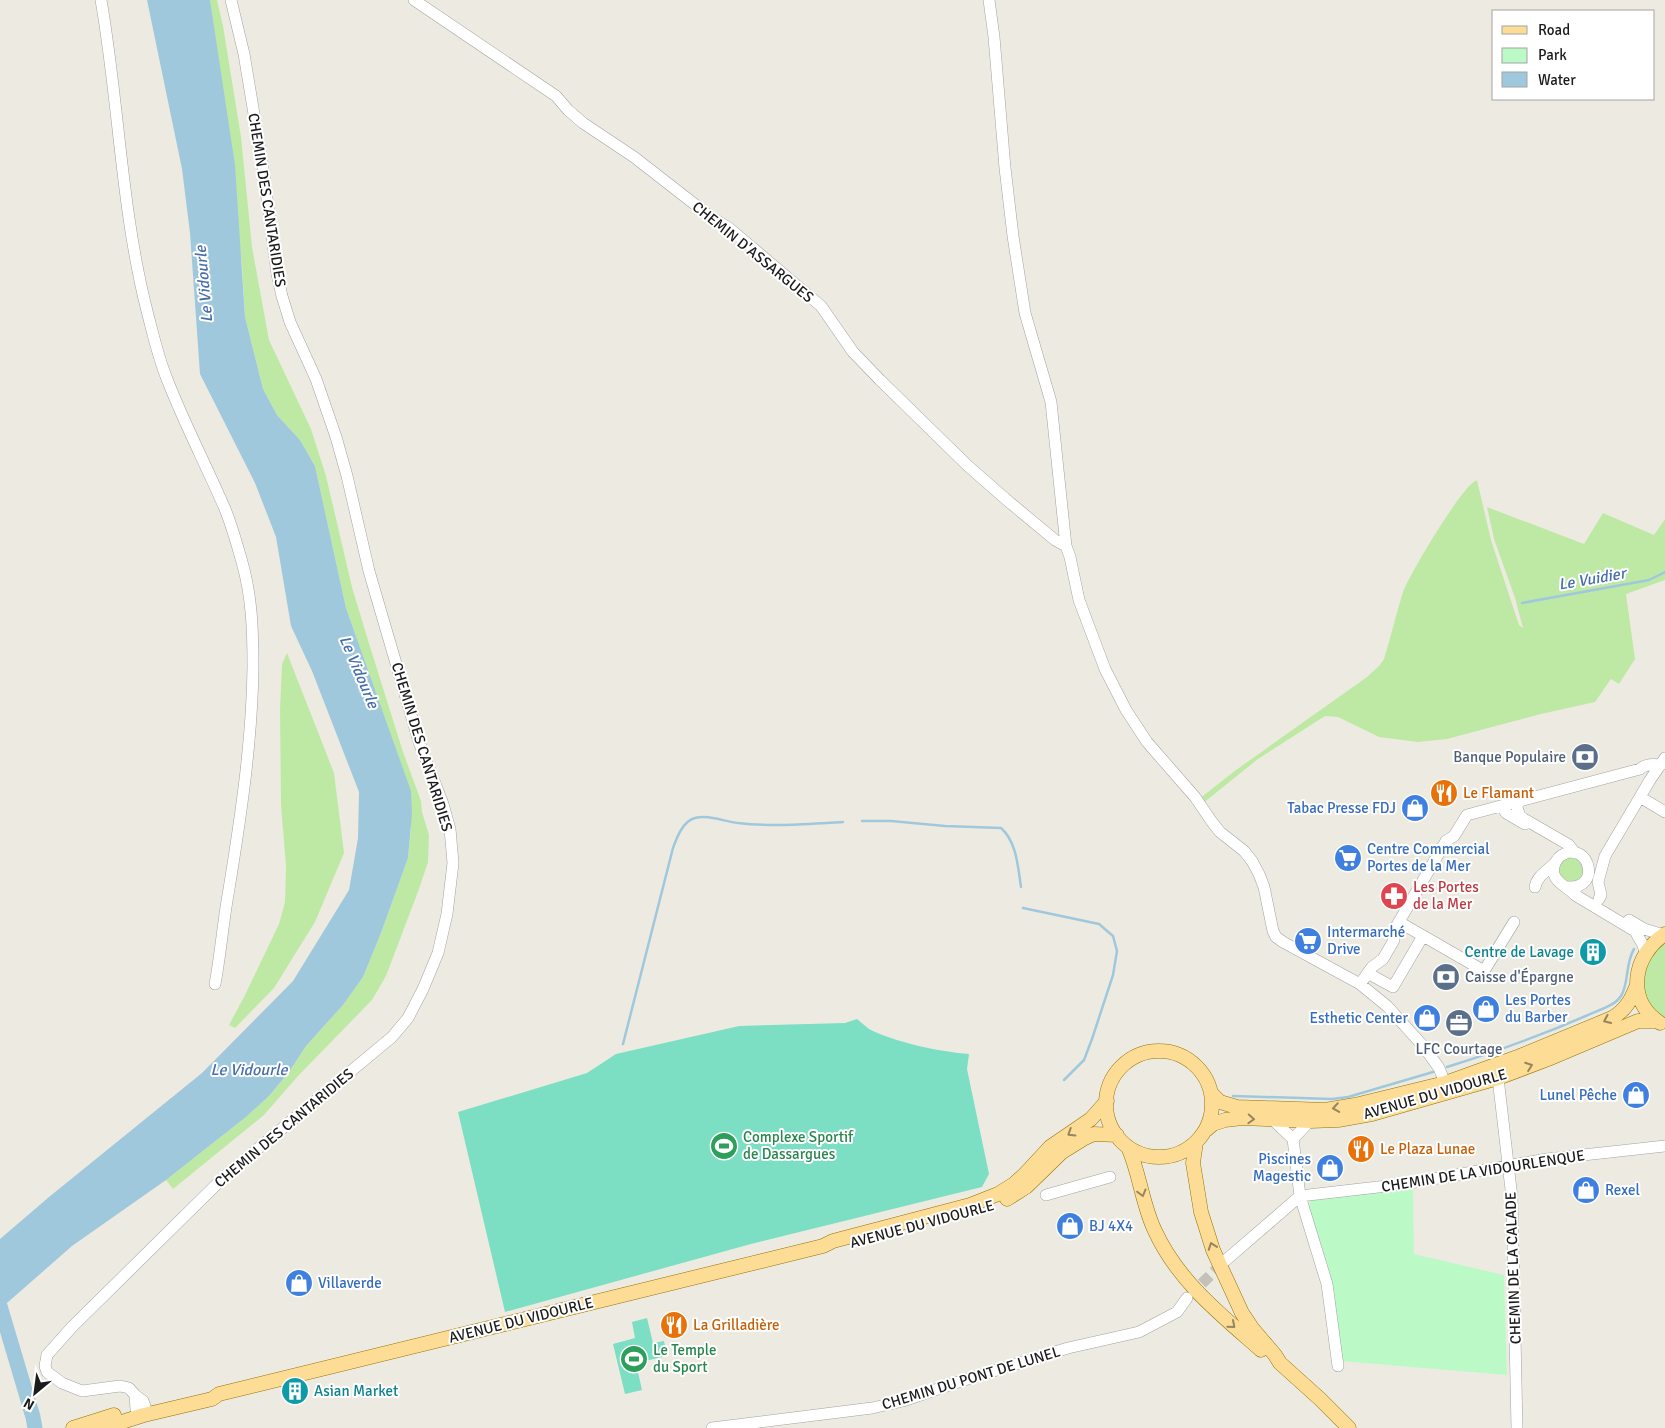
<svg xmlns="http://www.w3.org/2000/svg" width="1665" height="1428" viewBox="0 0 1665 1428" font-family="Signika,sans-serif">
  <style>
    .grass { fill: #bee9a5 }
    .park { fill: #bbfac7 }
    .pitch { fill: #7cdfc4 }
    .water { fill: #a0c8dc }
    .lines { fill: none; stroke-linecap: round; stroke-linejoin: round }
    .stream { stroke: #a0c8dc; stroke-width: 2.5 }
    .river { stroke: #a0c8dc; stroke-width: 15 }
    .minor-tunnel { stroke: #c3c1b9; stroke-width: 11; stroke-dasharray: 11 5.5; stroke-linecap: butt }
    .minor-casing { stroke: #a2a2a2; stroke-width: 12 }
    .major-casing { stroke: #937300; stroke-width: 15 }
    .minor { stroke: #fff; stroke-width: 11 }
    .major { stroke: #fddc96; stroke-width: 14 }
    .oneway { stroke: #97855f }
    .labels { text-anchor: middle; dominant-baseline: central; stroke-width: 4; stroke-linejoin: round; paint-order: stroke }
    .street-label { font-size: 15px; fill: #1b1b1b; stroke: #fff }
    .service-label { font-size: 15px; fill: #4e5e75; stroke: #fff; text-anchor: end }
    .food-label { font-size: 15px; fill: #c56008; stroke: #fff; text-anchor: start }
    .shop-label { font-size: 15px; fill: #366cbe; stroke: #fff; text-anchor: start }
    .health-label { font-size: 15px; fill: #be3a42; stroke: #fff; text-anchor: start }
    .culture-label { font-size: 15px; fill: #0d838f; stroke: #fff; text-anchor: end }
    .leisure-label { font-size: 15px; fill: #27864d; stroke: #fff; text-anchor: start }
    .water-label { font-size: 16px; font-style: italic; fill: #476eac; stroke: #fff }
  </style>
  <rect width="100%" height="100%" fill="#edebe1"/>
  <!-- grass -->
  <path class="grass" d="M210 0H217L223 26 241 137 252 247 269 340 311 429 326 476 352 587 367 637 403 752 421 801 422 812 429 835 428 862 419 889 386 976 372 1000 298 1076 264 1115 173 1189 166 1180 246 1117 269 1096 289 1072 306 1046 343 1005 363 977 381 933 408 858 411 828 399 758 346 608 315 466 300 440 277 415 263 389 245 317 242 265Z
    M1477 480 1491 540 1519 625 1523 628 1515 598 1494 539 1487 507 1584 544 1603 513 1654 535 1665 519V580L1626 594 1635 659 1619 684 1611 679 1595 702 1541 714 1447 739 1418 742 1379 737 1338 717 1325 716 1258 759 1202 804 1199 799 1236 770 1367 677 1379 666 1384 659C1391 636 1396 614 1403 592 1409 575 1463 484 1477 480Z
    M287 653 334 773 344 853 315 922 274 988 235 1028 229 1025 245 995 279 924 285 902 286 866 281 805 280 709 282 664Z
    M1558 870a13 13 0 1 1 26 0a13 13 0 1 1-26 0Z
    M1665 941V1019L1648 1004 1643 990 1646 961Z"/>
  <!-- park -->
  <path class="park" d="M1413 1188 1414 1254 1504 1275 1507 1375 1340 1361 1308 1208 1312 1198Z"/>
  <!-- pitch -->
  <path class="pitch" d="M857 1019C861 1022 865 1026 869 1029 894 1042 941 1052 969 1054L967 1069 989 1174 982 1187 751 1244 505 1312 458 1112 587 1073 616 1054 739 1026 845 1023Z
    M647 1318 653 1343 664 1341 667 1356 636 1363 642 1390 625 1394 613 1344 635 1338 632 1322Z"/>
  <!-- water -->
  <path class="water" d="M147 0H210L235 165 245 317 263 389 277 415 300 440 315 466 346 608 411 791 412 814 408 858 381 933 363 977 343 1005 306 1046 289 1072 269 1096 246 1117 166 1180 72 1246 7 1303 0 1312V1239L49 1197 202 1073 293 981 349 890 358 838 359 792 312 671 291 626 276 537 255 483 200 374 190 233 182 169Z"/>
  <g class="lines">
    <!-- stream -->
    <path class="stream" d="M1522 603 1649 580 1665 572
      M862 821H891L945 826 1001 828C1017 842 1018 868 1021 887
      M1023 908 1099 924 1113 936 1117 951 1113 975 1092 1039 1084 1060 1064 1080
      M623 1044 673 848C677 837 683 821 695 818 708 814 725 822 738 823 772 827 808 824 843 822
      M1447 1067C1495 1052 1542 1035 1588 1015 1598 1010 1615 1006 1621 996 1629 984 1625 964 1634 949
      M1233 1096 1332 1099 1348 1097 1433 1072"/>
    <!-- river -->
    <path class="river" d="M0 1306 33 1417 35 1428"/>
    <!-- minor-tunnel -->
    <path class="minor-tunnel" d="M1190 1295 1225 1261"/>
    <!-- minor casing -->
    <g class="minor-casing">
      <path id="minor" d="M101 0C119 103 121 209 147 311 153 334 158 357 167 379 184 423 206 465 225 509 232 526 237 544 242 562 252 597 253 631 253 667 252 742 241 815 229 889 223 921 221 952 215 984
        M414 0 556 96 568 110 583 123 634 157 711 217 729 228 821 306 853 352 880 380 968 466 1008 501 1055 540 1066 546
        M989 0 994 37 1005 168 1013 236 1025 313 1051 402 1066 546 1070 557 1079 600 1105 669 1126 710 1147 742 1195 797 1212 822 1220 832 1244 851 1252 861 1259 874 1264 887 1273 931 1276 937 1283 942 1360 984 1387 1006 1424 1047 1439 1068 1445 1083
        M1640 797 1665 812
        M1515 802 1520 816 1524 819 1569 845 1575 853
        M1502 806 1506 813 1525 824
        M1535 887C1537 876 1547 871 1555 863
        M1568 887C1602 889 1589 842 1564 854 1559 856 1556 860 1554 866 1550 881 1567 886 1575 895L1635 931 1643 945 1645 952
        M1599 899 1601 895 1598 882 1605 856 1650 780 1665 758
        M1629 920 1644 929 1664 935
        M1399 922 1484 971 1514 922
        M1369 974 1393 987 1423 936
        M1360 984 1372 967 1383 959 1394 940 1393 932 1446 841 1454 836 1467 815 1640 769C1645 764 1654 764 1661 765
        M1498 1078 1512 1198 1517 1428
        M1273 1120 1293 1139 1300 1196 1327 1284 1338 1366
        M1293 1139 1310 1121
        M1046 1195 1110 1177
        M1300 1196 1404 1184 1547 1159 1665 1146
        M1226 1260 1300 1196
        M135 1395 136 1409
        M145 1406 143 1401 135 1395 129 1388 120 1386 82 1391 62 1383 47 1372 45 1366 47 1355 72 1327 225 1176 392 1037 408 1018 423 989 438 953 447 914 453 863 450 829 443 804 419 742 383 619 369 571 347 476 336 437 316 379 290 322 282 296 277 274 263 168 244 54 231 0
        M712 1428 872 1408 903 1401 958 1382 1068 1348 1139 1332 1177 1312 1187 1298"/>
    </g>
    <!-- major casing -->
    <g class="major-casing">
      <path id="major" d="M1660 1023C1625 1000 1633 955 1665 934
        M1106 1104a53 53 0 1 1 106 0a53 53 0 1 1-106 0Z
        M1211 1093 1220 1102 1237 1107 1325 1110 1355 1105 1445 1083 1520 1056 1612 1018C1626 1010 1631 1000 1637 985
        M1206 1130 1213 1124 1225 1120 1242 1118 1310 1121 1338 1120 1372 1114 1498 1078 1548 1059 1638 1021H1657
        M1196 1142 1193 1163 1201 1212 1213 1250 1242 1313 1252 1328 1275 1355 1280 1363 1320 1399 1349 1428
        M1128 1147C1140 1174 1142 1204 1155 1231 1178 1281 1220 1314 1261 1350
        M1007 1199 1026 1187 1062 1152 1083 1139 1094 1134 1117 1135
        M73 1428 114 1415
        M103 1428 144 1415 212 1399 219 1394 823 1246 833 1241 970 1205 998 1194 1014 1184 1024 1175 1050 1147 1091 1119 1107 1101"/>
    </g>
    <!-- minor -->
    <use href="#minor" class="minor"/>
    <!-- major -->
    <use href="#major" class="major"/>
  </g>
  <!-- one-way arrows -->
  <defs><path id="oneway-chevron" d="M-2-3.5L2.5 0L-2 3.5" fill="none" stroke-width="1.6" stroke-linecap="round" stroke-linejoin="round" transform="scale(1.25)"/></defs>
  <g class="oneway">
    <use href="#oneway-chevron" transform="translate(1607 1020) rotate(156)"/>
    <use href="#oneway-chevron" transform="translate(1529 1066) rotate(-20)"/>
    <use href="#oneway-chevron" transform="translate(1336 1108) rotate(171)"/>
    <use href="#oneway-chevron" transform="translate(1251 1119) rotate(3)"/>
    <use href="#oneway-chevron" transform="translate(1071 1133) rotate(148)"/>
    <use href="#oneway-chevron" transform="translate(1142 1193) rotate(75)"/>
    <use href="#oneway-chevron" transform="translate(1212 1246) rotate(-110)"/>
    <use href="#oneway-chevron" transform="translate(1232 1325) rotate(41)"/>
  </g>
  <!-- icons -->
  <defs>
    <g id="bank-disc" transform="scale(1.4375)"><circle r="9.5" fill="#5c6f8a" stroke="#fff"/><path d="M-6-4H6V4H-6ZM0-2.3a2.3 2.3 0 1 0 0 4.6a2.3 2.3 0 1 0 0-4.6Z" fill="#fff"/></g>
    <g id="restaurant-disc" transform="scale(1.4375)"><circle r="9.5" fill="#e8710a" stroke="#fff"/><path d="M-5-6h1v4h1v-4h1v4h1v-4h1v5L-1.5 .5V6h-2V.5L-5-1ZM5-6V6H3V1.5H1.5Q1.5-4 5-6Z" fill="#fff"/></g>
    <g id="shop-disc" transform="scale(1.4375)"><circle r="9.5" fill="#3f7fe0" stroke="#fff"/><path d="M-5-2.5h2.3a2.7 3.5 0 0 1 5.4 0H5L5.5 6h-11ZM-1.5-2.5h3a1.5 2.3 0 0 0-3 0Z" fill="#fff"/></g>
    <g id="supermarket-disc" transform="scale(1.4375)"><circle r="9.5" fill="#3f7fe0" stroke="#fff"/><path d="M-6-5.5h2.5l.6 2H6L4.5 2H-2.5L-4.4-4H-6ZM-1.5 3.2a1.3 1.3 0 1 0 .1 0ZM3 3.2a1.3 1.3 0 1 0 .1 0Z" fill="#fff"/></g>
    <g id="pharmacy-disc" transform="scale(1.4375)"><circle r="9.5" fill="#e0444e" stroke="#fff"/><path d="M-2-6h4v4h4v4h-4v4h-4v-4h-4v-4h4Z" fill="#fff"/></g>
    <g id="building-disc" transform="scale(1.4375)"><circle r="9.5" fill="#0f9aa8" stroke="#fff"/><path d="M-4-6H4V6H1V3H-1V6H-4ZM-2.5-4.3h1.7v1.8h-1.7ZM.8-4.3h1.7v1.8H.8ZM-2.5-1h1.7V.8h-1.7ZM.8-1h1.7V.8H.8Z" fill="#fff"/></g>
    <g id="office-disc" transform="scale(1.4375)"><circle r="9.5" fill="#5c6f8a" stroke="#fff"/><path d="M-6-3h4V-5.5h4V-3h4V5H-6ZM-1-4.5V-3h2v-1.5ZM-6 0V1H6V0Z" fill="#fff"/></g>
    <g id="stadium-disc" transform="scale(1.4375)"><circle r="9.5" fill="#2e9e5b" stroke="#fff"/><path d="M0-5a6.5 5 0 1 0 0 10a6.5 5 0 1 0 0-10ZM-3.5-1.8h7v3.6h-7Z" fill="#fff"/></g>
  </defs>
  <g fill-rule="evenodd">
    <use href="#bank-disc" x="1585" y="757"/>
    <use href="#restaurant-disc" x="1444" y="793"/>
    <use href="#shop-disc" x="1415" y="808"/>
    <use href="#supermarket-disc" x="1348" y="858"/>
    <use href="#pharmacy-disc" x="1394" y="896"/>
    <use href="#supermarket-disc" x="1308" y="941"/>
    <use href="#building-disc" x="1593" y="952"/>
    <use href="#bank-disc" x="1446" y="977"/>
    <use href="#shop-disc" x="1486" y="1009"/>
    <use href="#shop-disc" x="1427" y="1018"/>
    <use href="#office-disc" x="1459" y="1023"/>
    <use href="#shop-disc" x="1636" y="1095"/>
    <use href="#stadium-disc" x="724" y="1146"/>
    <use href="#restaurant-disc" x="1361" y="1149"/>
    <use href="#shop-disc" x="1330" y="1168"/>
    <use href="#shop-disc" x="1586" y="1190"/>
    <use href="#shop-disc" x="1070" y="1226"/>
    <use href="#shop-disc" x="299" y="1283"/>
    <use href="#restaurant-disc" x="674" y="1325"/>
    <use href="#stadium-disc" x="634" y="1359"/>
    <use href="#building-disc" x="295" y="1391"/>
  </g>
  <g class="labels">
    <!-- street labels -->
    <g class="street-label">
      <text transform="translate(267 200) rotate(81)">CHEMIN DES CANTARIDIES</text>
      <text transform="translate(753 252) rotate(39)">CHEMIN D'ASSARGUES</text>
      <text transform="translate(422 747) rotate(73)">CHEMIN DES CANTARIDIES</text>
      <text transform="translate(1435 1094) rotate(-16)">AVENUE DU VIDOURLE</text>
      <text transform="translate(284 1128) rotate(-40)">CHEMIN DES CANTARIDIES</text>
      <text transform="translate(1483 1171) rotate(-9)">CHEMIN DE LA VIDOURLENQUE</text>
      <text transform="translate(922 1224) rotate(-15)">AVENUE DU VIDOURLE</text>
      <text transform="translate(1513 1268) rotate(-92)">CHEMIN DE LA CALADE</text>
      <text transform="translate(521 1320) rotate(-14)">AVENUE DU VIDOURLE</text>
      <text transform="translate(971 1378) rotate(-17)">CHEMIN DU PONT DE LUNEL</text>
    </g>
    <!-- service labels -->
    <g class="service-label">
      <text x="1566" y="757">Banque Populaire</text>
      <text x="1465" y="977" text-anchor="start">Caisse d'Épargne</text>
      <text x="1459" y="1049" text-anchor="middle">LFC Courtage</text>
    </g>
    <!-- food labels -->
    <g class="food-label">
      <text x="1463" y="793">Le Flamant</text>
      <text x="1380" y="1149">Le Plaza Lunae</text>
      <text x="693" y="1325">La Grilladière</text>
    </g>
    <!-- shop labels -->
    <g class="shop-label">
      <text x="1396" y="808" text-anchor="end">Tabac Presse FDJ</text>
      <text x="1367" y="849">Centre Commercial<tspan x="1367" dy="17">Portes de la Mer</tspan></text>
      <text x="1327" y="932">Intermarché<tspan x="1327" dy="17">Drive</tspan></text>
      <text x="1505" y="1000">Les Portes<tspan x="1505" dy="17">du Barber</tspan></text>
      <text x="1408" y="1018" text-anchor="end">Esthetic Center</text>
      <text x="1617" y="1095" text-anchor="end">Lunel Pêche</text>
      <text x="1311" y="1159" text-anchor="end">Piscines<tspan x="1311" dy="17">Magestic</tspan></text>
      <text x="1605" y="1190">Rexel</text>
      <text x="1089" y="1226">BJ 4X4</text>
      <text x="318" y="1283">Villaverde</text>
    </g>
    <!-- health labels -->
    <g class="health-label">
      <text x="1413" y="887">Les Portes<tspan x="1413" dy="17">de la Mer</tspan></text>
    </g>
    <!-- culture labels -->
    <g class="culture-label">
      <text x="1574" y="952">Centre de Lavage</text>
      <text x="314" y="1391" text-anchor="start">Asian Market</text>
    </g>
    <!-- leisure labels -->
    <g class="leisure-label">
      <text x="743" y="1137">Complexe Sportif<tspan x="743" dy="17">de Dassargues</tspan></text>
      <text x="653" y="1350">Le Temple<tspan x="653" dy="17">du Sport</tspan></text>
    </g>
    <!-- water labels -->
    <g class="water-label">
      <text transform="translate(204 284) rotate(-95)">Le Vidourle</text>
      <text transform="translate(1592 579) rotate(-10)">Le Vuidier</text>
      <text transform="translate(359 672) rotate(67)">Le Vidourle</text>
      <text x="249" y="1070">Le Vidourle</text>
    </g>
  </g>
  <!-- legend -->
  <rect x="1492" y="10" width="162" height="90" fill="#ffffff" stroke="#a4a4a4"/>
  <rect x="1502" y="26" width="25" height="8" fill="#fddc96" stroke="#a4a4a4"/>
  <text x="1538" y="35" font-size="15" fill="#1b1b1b">Road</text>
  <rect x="1502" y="48" width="25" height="15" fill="#bbfac7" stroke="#a4a4a4"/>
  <text x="1538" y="60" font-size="15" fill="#1b1b1b">Park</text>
  <rect x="1502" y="72" width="25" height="15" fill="#a0c8dc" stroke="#a4a4a4"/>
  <text x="1538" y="85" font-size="15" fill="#1b1b1b">Water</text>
  <!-- north arrow -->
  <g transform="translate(35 1393) rotate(209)" stroke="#ffffff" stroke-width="4" paint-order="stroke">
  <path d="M0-4L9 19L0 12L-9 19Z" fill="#1b1b1b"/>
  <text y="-8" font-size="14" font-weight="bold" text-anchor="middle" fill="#1b1b1b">N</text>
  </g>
</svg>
